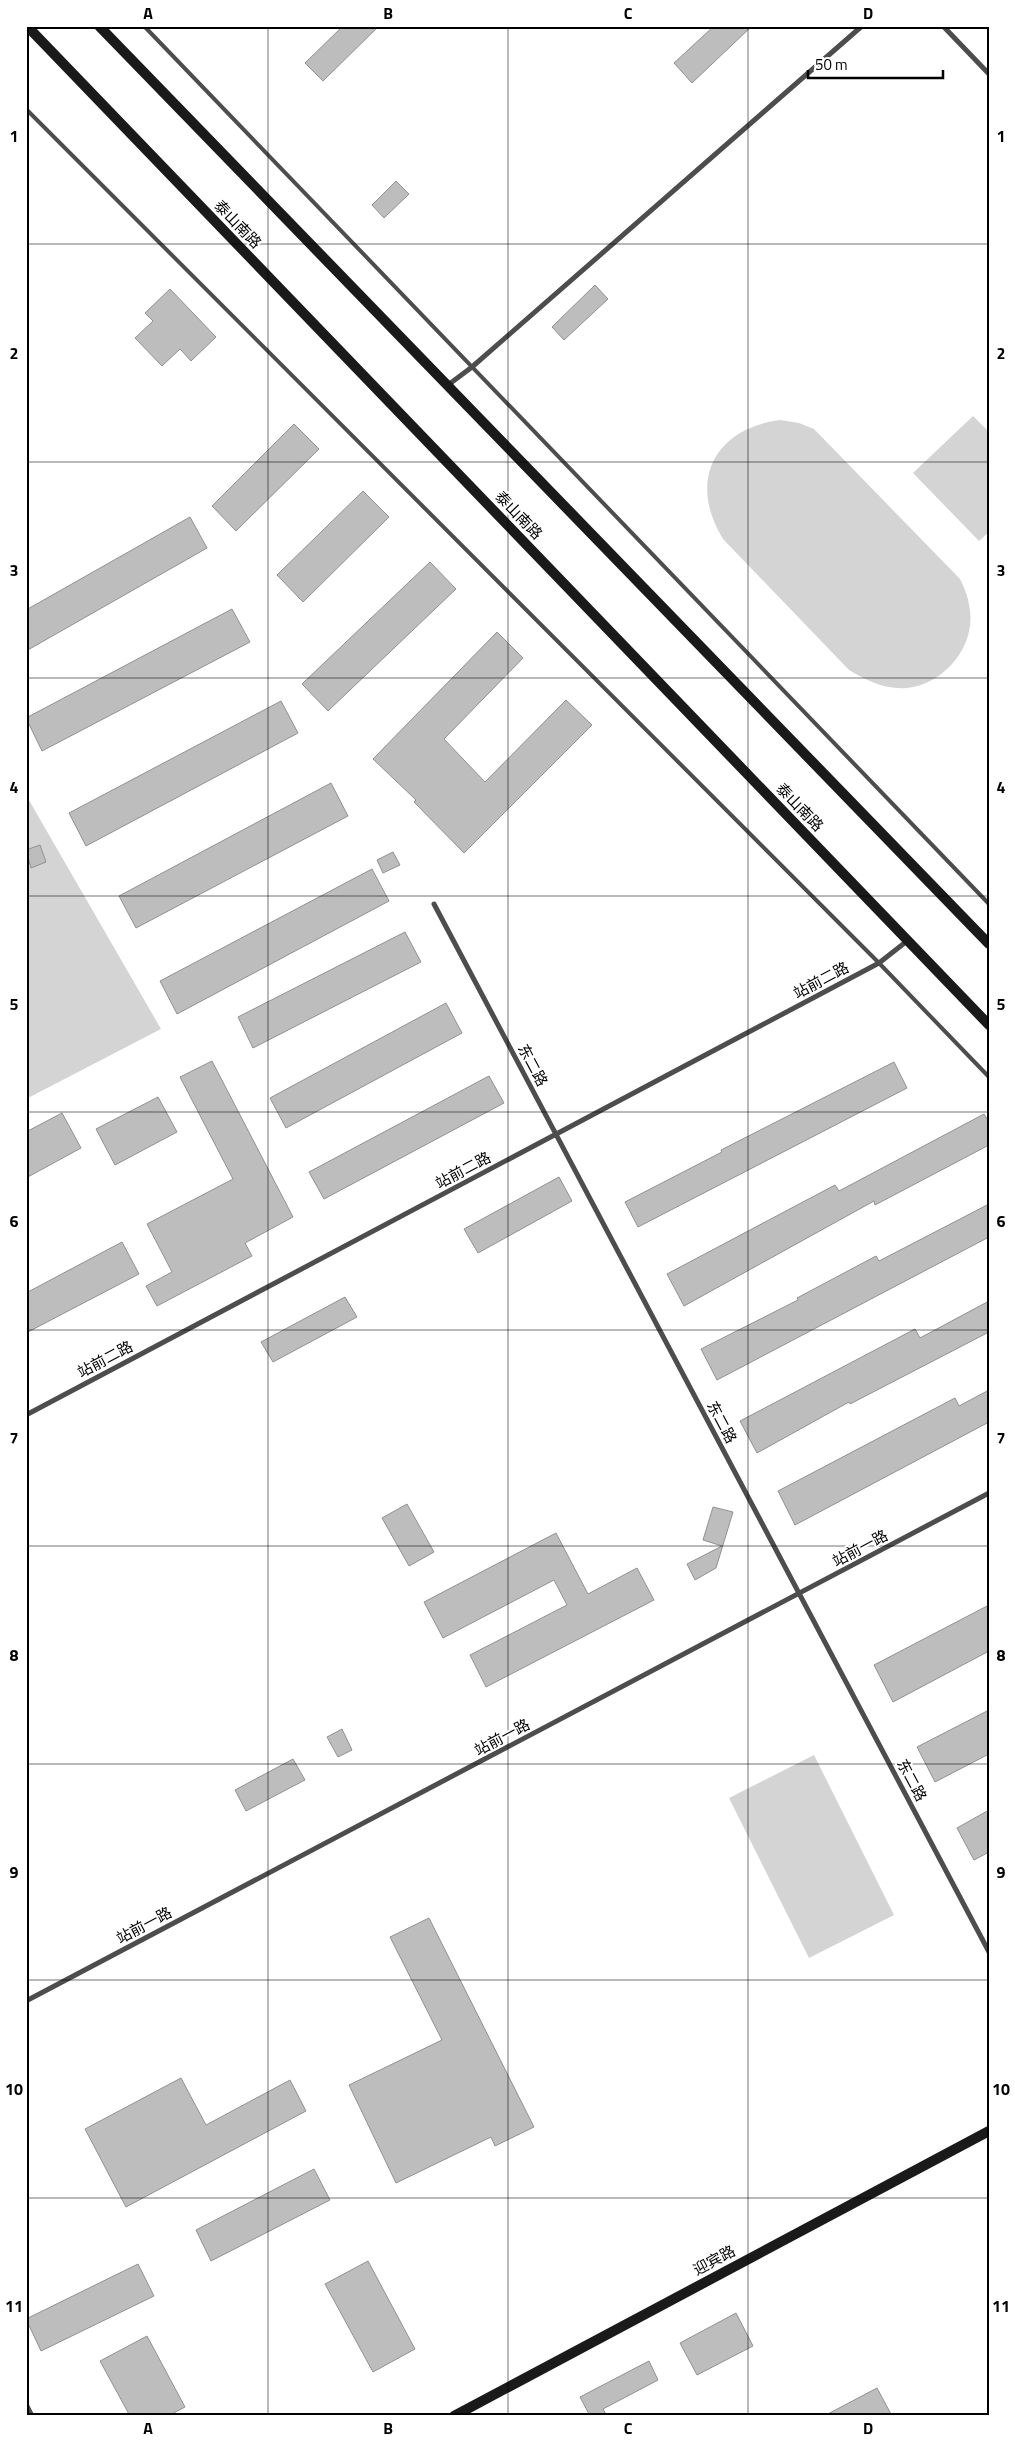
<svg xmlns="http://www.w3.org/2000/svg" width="1015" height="2442" viewBox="0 0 1015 2442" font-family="'Titillium Web','Noto Sans SC',sans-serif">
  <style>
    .green { fill: #d4d4d4 }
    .building { fill: #bdbdbd; stroke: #919191 }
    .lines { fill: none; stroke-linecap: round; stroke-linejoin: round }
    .lane { stroke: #4d4d4d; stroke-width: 4 }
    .street { stroke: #4d4d4d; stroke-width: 5 }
    .secondary { stroke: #1a1a1a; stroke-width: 10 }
    .grid { fill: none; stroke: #000; stroke-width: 1; stroke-opacity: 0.55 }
    .labels { text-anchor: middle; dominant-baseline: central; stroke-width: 4; stroke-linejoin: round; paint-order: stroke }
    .street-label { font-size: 15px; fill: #000; stroke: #fff }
    .neatline { fill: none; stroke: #000; stroke-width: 2 }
    .grid-label { font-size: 16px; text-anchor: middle; font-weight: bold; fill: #000 }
  </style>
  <rect width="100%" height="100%" fill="#fff"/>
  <!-- green -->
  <path class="green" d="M973 416 989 432V532L979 541 913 473Z
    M780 420 799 423 814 429 960 579C964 587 968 596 969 605 978 644 945 684 907 688 885 690 866 680 849 670L723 539C688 482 713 429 780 420Z
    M26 795 161 1029 26 1099Z
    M814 1755 894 1915 809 1958 729 1798Z"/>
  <!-- building -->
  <path class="building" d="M343 26H379L323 81 305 63Z
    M714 26H752L692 83 674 63Z
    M396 181 409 194 384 218 372 205Z
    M595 285 608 299 564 340 552 327Z
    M170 289 216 337 191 361 180 349 162 366 135 338 153 321 145 313Z
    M294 424 319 449 236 531 212 506Z
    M363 491 389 517 303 602 277 575Z
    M190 517 207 548 26 651V610Z
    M430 562 456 589 328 711 302 684Z
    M232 609 250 642 42 751 26 718Z
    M497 632 523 658 444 739 485 782 566 700 592 725 464 853 414 802 416 800 373 759Z
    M281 701 298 733 86 846 69 813Z
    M331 783 348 816 136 928 119 896Z
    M40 845 46 862 31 868 26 850Z
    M393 852 400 865 383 873 377 860Z
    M372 869 389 901 177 1014 160 981Z
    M405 932 421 962 253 1048 238 1017Z
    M446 1003 462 1033 286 1128 270 1098Z
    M212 1061 293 1217 245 1243 252 1256 157 1306 146 1286 172 1272 147 1224 233 1179 180 1077Z
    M894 1062 907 1088 638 1227 625 1202 722 1152 721 1150Z
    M489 1076 504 1103 324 1199 309 1172Z
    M158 1097 177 1132 115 1165 96 1129Z
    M62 1113 81 1148 26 1178V1132Z
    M984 1114 989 1122V1145L875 1205 874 1201 684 1306 667 1274 835 1185 839 1191Z
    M559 1177 572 1201 478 1253 464 1229Z
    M989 1204V1237L717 1380 701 1349 798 1300 797 1298 876 1256 879 1261Z
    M122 1242 139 1274 26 1333V1293Z
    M345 1297 357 1317 273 1362 261 1342Z
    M989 1301V1332L850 1404 849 1402 757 1453 740 1421 915 1329 920 1338Z
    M989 1390V1422L795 1525 778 1491 955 1398 959 1406Z
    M407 1504 434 1552 409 1566 382 1518Z
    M713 1507 733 1512 716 1568 695 1580 687 1564 722 1546 703 1540Z
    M556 1533 588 1594 637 1568 654 1600 486 1687 470 1655 567 1605 554 1580 443 1638 424 1602Z
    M989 1605V1651L893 1702 874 1665Z
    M989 1710V1754L935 1782 917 1747Z
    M342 1729 352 1750 338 1757 327 1737Z
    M293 1759 305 1780 246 1811 235 1790Z
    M989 1810V1852L974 1860 957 1828Z
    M429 1918 534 2127 495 2146 491 2137 396 2183 349 2085 442 2040 390 1937Z
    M181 2078 206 2125 290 2080 306 2111 126 2207 85 2129Z
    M314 2169 330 2200 211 2261 196 2230Z
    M368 2261 415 2349 373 2372 325 2284Z
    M138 2264 154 2296 41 2351 26 2319Z
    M736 2313 753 2346 697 2375 680 2343Z
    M147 2336 185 2407 168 2416H130L100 2361Z
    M649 2361 658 2380 603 2409 607 2416H590L580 2397Z
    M877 2388 892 2416H824Z"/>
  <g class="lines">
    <!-- lane -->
    <path class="lane" d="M144 26 989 904
      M26 109 879 963 989 1077"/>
    <!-- street -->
    <path class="street" d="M943 26 989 74
      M448 385 472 367 862 26
      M434 904 989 1952
      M26 1415 879 963 907 941
      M26 2001 989 1493
      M26 2404 32 2416"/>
    <!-- secondary -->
    <path class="secondary" d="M27 26 989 1025
      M99 26 989 944
      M454 2416 989 2131"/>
  </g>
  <!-- grid -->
  <path class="grid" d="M268 26V2416M508 26V2416M748 26V2416M26 244H989M26 462H989M26 678H989M26 896H989M26 1112H989M26 1330H989M26 1546H989M26 1764H989M26 1980H989M26 2198H989"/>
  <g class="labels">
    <!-- street labels -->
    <g class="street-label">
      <text transform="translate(238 224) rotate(46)">泰山南路</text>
      <text transform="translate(519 515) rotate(46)">泰山南路</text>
      <text transform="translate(800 807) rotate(46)">泰山南路</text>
      <text transform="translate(821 980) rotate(-28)">站前二路</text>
      <text transform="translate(533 1065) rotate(62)">东二路</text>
      <text transform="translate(463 1170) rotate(-28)">站前二路</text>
      <text transform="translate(105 1359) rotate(-28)">站前二路</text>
      <text transform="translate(722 1422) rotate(62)">东二路</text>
      <text transform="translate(860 1548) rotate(-28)">站前一路</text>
      <text transform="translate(502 1737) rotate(-28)">站前一路</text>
      <text transform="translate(912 1780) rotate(62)">东二路</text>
      <text transform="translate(144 1925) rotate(-28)">站前一路</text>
      <text transform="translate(714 2260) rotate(-28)">迎宾路</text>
    </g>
  </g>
  <!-- border -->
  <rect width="1015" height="2442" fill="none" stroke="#ffffff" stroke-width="55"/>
  <!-- scale -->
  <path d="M808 70v8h135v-8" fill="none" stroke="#000000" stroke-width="2.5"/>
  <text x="815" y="70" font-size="15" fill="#000000" stroke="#ffffff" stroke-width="4" paint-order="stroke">50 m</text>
  <rect x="28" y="28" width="960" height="2386" class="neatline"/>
  <g class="grid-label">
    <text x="148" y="19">A</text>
    <text x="388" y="19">B</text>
    <text x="628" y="19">C</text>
    <text x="868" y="19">D</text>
    <text x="14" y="142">1</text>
    <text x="1001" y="142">1</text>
    <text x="14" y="359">2</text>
    <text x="1001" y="359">2</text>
    <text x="14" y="576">3</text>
    <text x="1001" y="576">3</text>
    <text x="14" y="793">4</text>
    <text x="1001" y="793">4</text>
    <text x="14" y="1010">5</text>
    <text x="1001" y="1010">5</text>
    <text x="14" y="1227">6</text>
    <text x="1001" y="1227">6</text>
    <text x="14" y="1444">7</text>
    <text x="1001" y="1444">7</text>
    <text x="14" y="1661">8</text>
    <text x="1001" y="1661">8</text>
    <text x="14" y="1878">9</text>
    <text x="1001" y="1878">9</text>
    <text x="14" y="2095">10</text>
    <text x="1001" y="2095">10</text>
    <text x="14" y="2312">11</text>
    <text x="1001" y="2312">11</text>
    <text x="148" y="2434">A</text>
    <text x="388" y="2434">B</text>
    <text x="628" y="2434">C</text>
    <text x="868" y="2434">D</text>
  </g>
</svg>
